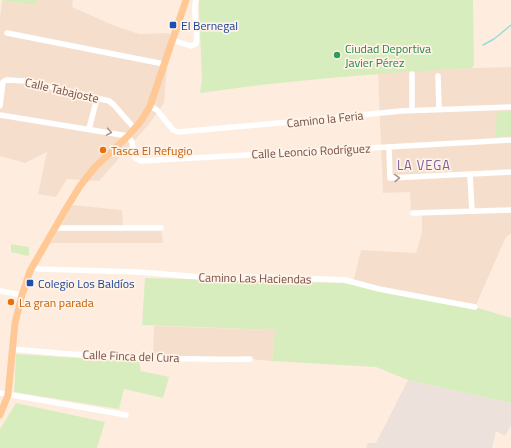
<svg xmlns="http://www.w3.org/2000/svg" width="511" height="448" viewBox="0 0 511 448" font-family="'Titillium Web',sans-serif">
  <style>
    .residential { fill: #f6decd }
    .industrial { fill: #ece1db }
    .green { fill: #d8edbd }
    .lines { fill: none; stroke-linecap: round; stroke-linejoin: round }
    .stream { stroke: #98dcdc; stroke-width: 1.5 }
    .minor { stroke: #fff; stroke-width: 5.5 }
    .major { stroke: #ffc895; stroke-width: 7 }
    .oneway { stroke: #ad958f }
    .transit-dot { fill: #1a4fb4; stroke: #fff2e7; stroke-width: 1.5 }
    .leisure-dot { fill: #2e9e5b; stroke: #fff2e7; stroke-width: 1.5 }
    .food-dot { fill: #e8710a; stroke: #fff2e7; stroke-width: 1.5 }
    .labels { text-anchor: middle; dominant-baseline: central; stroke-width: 3.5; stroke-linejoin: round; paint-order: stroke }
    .transit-label { font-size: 12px; fill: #164399; stroke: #fff2e7; text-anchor: start }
    .leisure-label { font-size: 12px; fill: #27864d; stroke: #fff2e7; text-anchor: start }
    .street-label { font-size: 12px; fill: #774f45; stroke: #fff2e7 }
    .food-label { font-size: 12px; fill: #c56008; stroke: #fff2e7; text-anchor: start }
    .neighbourhood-label { font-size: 13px; letter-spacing: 1px; fill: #7e5f9b; stroke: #fff2e7 }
  </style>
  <rect width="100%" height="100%" fill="#feeddf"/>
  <!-- residential -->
  <path class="residential" d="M37 0H73L72 7 115 26 139 34 170 33 164 103 149 124 99 181 67 179 56 197 38 194 47 152 25 163 0 156V18L2 1 35 5Z
    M511 67V233L506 237 475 307 353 282 361 250 416 253 422 232V213L411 214 410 192 383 193 378 73 472 68Z
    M72 205 122 210 123 228H161L163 243H51Z
    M154 326 275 330 272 361 250 359 153 358Z"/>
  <!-- industrial -->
  <path class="industrial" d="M408 380 511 403V425L505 436 496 431 492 448H366L368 443H376Z"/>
  <!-- green -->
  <path class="green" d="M2 0H37L35 5 2 1Z
    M200 0H473L474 65 472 68C381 73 290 80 200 93L202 79 199 10V1Z
    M497 112H511V136L495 137Z
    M11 244 29 247V255L27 256 11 252Z
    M145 278 343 283 475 307 511 318V403L408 380 376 367 272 361 275 330 142 325Z
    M16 354 139 362 141 371 169 377 163 398 124 389 119 409 14 392Z
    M16 403 105 422 97 448H0V429Z"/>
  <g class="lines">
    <!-- stream -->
    <path class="stream" d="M483 45 494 39 511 25"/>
    <!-- minor -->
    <path class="minor" d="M7 33 164 64
      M172 40 191 46 196 44C199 29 192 15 196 0
      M412 74V110
      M438 76 439 109
      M0 106 3 82 6 80 27 81 109 101 114 105 134 128
      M150 106 157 110 173 130 178 132 290 122 401 111 511 107
      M0 115 128 136 132 142 135 158 141 161 511 140
      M89 129 97 98
      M389 147 390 178 511 172
      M470 175 472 211
      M413 213 511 210
      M55 228H161
      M32 267 39 269 138 272 226 279 247 277H267L345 280 379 289 475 307
      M0 291 22 295
      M12 349C91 357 171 360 250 359
      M0 393 126 415"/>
    <!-- major -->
    <path class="major" d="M0 415 8 395 15 323 22 295 30 271 67 207 80 186 95 167 128 136 141 121 150 106 186 0"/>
  </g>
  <!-- one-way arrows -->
  <defs><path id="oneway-chevron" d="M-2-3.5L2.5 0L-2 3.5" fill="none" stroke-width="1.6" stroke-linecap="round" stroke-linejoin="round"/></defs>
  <g class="oneway">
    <use href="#oneway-chevron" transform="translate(109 132) rotate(10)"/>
    <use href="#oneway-chevron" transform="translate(397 178) rotate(-2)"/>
  </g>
  <!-- markers -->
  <g class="transit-dot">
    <rect x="169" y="21" width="8" height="8" rx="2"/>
    <rect x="26" y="279" width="8" height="8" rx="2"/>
  </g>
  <circle class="leisure-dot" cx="337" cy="55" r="4"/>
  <g class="food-dot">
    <circle cx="103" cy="150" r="4"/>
    <circle cx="11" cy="302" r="4"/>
  </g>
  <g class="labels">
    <!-- transit labels -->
    <g class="transit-label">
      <text x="181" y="25">El Bernegal</text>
      <text x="38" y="283">Colegio Los Baldíos</text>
    </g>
    <!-- leisure labels -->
    <g class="leisure-label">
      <text x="345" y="48">Ciudad Deportiva<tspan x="345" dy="14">Javier Pérez</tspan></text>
    </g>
    <!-- street labels -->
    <g class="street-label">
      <text transform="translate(62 90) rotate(13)">Calle Tabajoste</text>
      <text transform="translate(325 119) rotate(-6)">Camino la Feria</text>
      <text transform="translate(311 151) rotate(-3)">Calle Leoncio Rodríguez</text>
      <text transform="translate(255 278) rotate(1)">Camino Las Haciendas</text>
      <text transform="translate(131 356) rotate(2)">Calle Finca del Cura</text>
    </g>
    <!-- food labels -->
    <g class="food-label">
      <text x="111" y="150">Tasca El Refugio</text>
      <text x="19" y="302">La gran parada</text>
    </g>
    <!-- neighbourhood labels -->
    <g class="neighbourhood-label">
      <text x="424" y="165">LA VEGA</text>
    </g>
  </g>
</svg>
